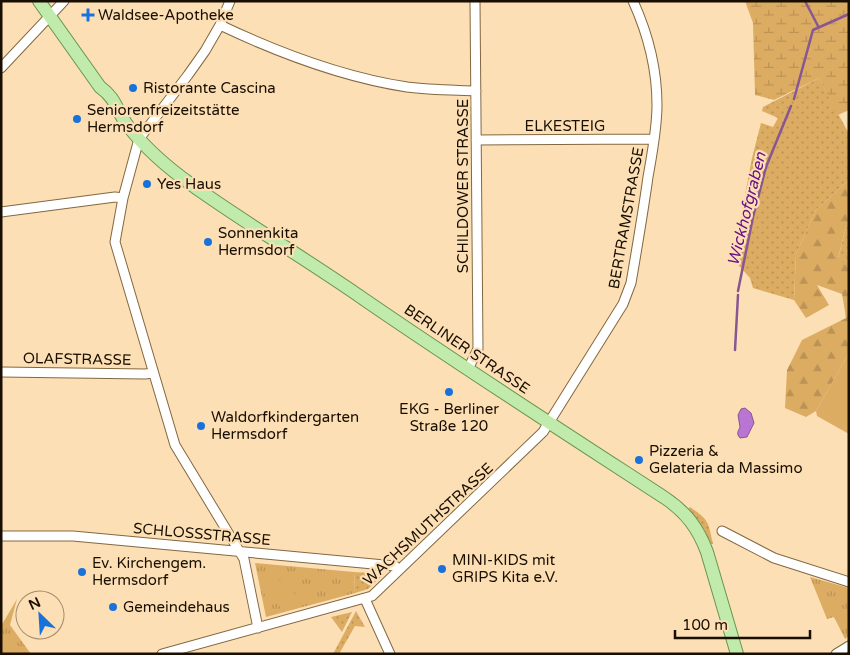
<svg xmlns="http://www.w3.org/2000/svg" width="850" height="655" viewBox="0 0 850 655" font-family="'Varela Round',sans-serif">
  <style>
    .grass { fill: url(#grass-dots) }
    .forest { fill: url(#forest-firs) }
    .wetland { fill: url(#wetland-marsh) }
    .park { fill: url(#park-tufts) }
    .pitch { fill: #dcac63 }
    .water { fill: #b875d1; stroke: #885693 }
    .lines { fill: none; stroke-linecap: round; stroke-linejoin: round }
    .stream { stroke: #885693; stroke-width: 2.5 }
    .street-casing { stroke: #826841; stroke-width: 11 }
    .primary-casing { stroke: #6a954c; stroke-width: 14 }
    .street { stroke: #fff; stroke-width: 9 }
    .primary { stroke: #c0ebac; stroke-width: 12 }
    .poi-dot { fill: #1872db; stroke: #fddfb5; stroke-width: 2 }
    .labels { text-anchor: middle; dominant-baseline: central; stroke-width: 4.5; stroke-linejoin: round; paint-order: stroke }
    .poi-label { font-size: 15px; fill: #180e01; stroke: #fddfb5; text-anchor: start }
    .street-label { font-size: 15px; fill: #180e01; stroke: #fddfb5 }
    .water-label { font-size: 16px; font-style: italic; fill: #6b1386; stroke: #fddfb5 }
  </style>
  <defs>
    <pattern id="grass-dots" width="8" height="8" patternUnits="userSpaceOnUse" patternTransform="scale(1.25)"><rect width="8" height="8" fill="#dcac63"/><path d="M2 2h.1M6 6h.1" fill="none" stroke="#bc9354" stroke-width="1.8" stroke-linecap="round"/></pattern>
    <pattern id="forest-firs" width="22" height="20" patternUnits="userSpaceOnUse" patternTransform="scale(1.25)"><rect width="22" height="20" fill="#dcac63"/><path d="M5 1l3.5 6h-7zM16 11l3.5 6h-7z" fill="#bc9354"/></pattern>
    <pattern id="wetland-marsh" width="20" height="14" patternUnits="userSpaceOnUse" patternTransform="scale(1.25)"><rect width="20" height="14" fill="#dcac63"/><path d="M1 5h8M5 5V1M11 12h8M15 12V8" fill="none" stroke="#bc9354"/></pattern>
    <pattern id="park-tufts" width="24" height="20" patternUnits="userSpaceOnUse" patternTransform="scale(1.25)"><rect width="24" height="20" fill="#dcac63"/><path d="M3 7l-1-3M5 7V3M7 7l1-3M15 17l-1-3M17 17v-4M19 17l1-3" fill="none" stroke="#bc9354"/></pattern>
  </defs>
  <rect width="100%" height="100%" fill="#fddfb5"/>
  <!-- grass -->
  <path class="grass" d="M819 78 849 134V180L816 210 796 254 794 300 753 288 750 278 732 258 731 246 742 240 738 232 752 158 761 123 773 127 778 118 762 111 763 107Z
    M849 225V269L838 259 846 227Z
    M690 507C709 520 708 521 713 544H710L704 529 688 509Z
    M354 572 384 574 368 589 355 593Z
    M356 611 365 627 355 626 339 654H333Z
    M352 612 342 632 331 617Z"/>
  <!-- forest -->
  <path class="forest" d="M849 180V225L846 227 838 258 849 268V353L816 411 806 417 785 408 787 370 802 340 846 318 842 294 817 285 829 305 806 318 794 300 796 254 816 210Z"/>
  <!-- wetland -->
  <path class="wetland" d="M745 1H849V110L838 115 819 78 774 100 755 95 753 23Z"/>
  <!-- park -->
  <path class="park" d="M255 563 354 572 355 593 266 617Z
    M810 577 849 588V636L845 639 834 617 827 619Z
    M17 599 10 625 31 654H1V626Z"/>
  <!-- pitch -->
  <path class="pitch" d="M849 353V434L817 416 816 411Z
    M275 577 296 595 283 609 262 592Z"/>
  <!-- water -->
  <path class="water" d="M745 408 751 413 754 423 747 437 740 438C736 433 738 432 740 427L738 415 741 409Z"/>
  <g class="lines">
    <!-- stream -->
    <path class="stream" d="M805 1 818 26
      M794 99 813 30 849 14
      M738 291 753 217 766 167 791 106
      M735 350 738 295"/>
    <!-- street casing -->
    <g class="street-casing">
      <path id="street" d="M230 1 220 25 205 51 188 75 139 139 123 198 115 242 175 445 244 559 258 628
        M220 25C279 53 342 77 407 87 430 90 453 90 476 91
        M1 68 64 1
        M476 140 654 139
        M1 212 115 197 123 198
        M468 369 478 349 475 1
        M1 372 145 374 153 373
        M722 531 774 558 849 582
        M1 536H73L395 566 399 570
        M365 599 390 654
        M162 654 372 596 543 432 623 304 631 283C637 248 643 213 648 177 652 154 657 129 657 105 657 69 648 34 633 1
        M836 654 849 646"/>
    </g>
    <!-- primary casing -->
    <g class="primary-casing">
      <path id="primary" d="M39 1 100 87C117 99 116 111 128 126 146 149 168 168 192 185 248 225 308 260 365 300 464 368 565 433 665 498 686 512 698 528 707 552L737 654"/>
    </g>
    <!-- street -->
    <use href="#street" class="street"/>
    <!-- primary -->
    <use href="#primary" class="primary"/>
  </g>
  <!-- markers -->
  <g class="poi-dot">
    <path d="M85.5 7.5h5v5h5v5h-5v5h-5v-5h-5v-5h5z"/>
    <circle cx="133" cy="88" r="5"/>
    <circle cx="77" cy="119" r="5"/>
    <circle cx="147" cy="184" r="5"/>
    <circle cx="208" cy="242" r="5"/>
    <circle cx="449" cy="392" r="5"/>
    <circle cx="201" cy="426" r="5"/>
    <circle cx="639" cy="460" r="5"/>
    <circle cx="442" cy="569" r="5"/>
    <circle cx="82" cy="572" r="5"/>
    <circle cx="113" cy="607" r="5"/>
  </g>
  <g class="labels">
    <!-- poi labels -->
    <g class="poi-label">
      <text x="98" y="15">Waldsee-Apotheke</text>
      <text x="143" y="88">Ristorante Cascina</text>
      <text x="87" y="110">Seniorenfreizeitstätte<tspan x="87" dy="17">Hermsdorf</tspan></text>
      <text x="157" y="184">Yes Haus</text>
      <text x="218" y="233">Sonnenkita<tspan x="218" dy="17">Hermsdorf</tspan></text>
      <text x="449" y="409" text-anchor="middle">EKG - Berliner<tspan x="449" dy="17">Straße 120</tspan></text>
      <text x="211" y="417">Waldorfkindergarten<tspan x="211" dy="17">Hermsdorf</tspan></text>
      <text x="649" y="451">Pizzeria &amp;<tspan x="649" dy="17">Gelateria da Massimo</tspan></text>
      <text x="452" y="560">MINI-KIDS mit<tspan x="452" dy="17">GRIPS Kita e.V.</tspan></text>
      <text x="92" y="563">Ev. Kirchengem.<tspan x="92" dy="17">Hermsdorf</tspan></text>
      <text x="123" y="607">Gemeindehaus</text>
    </g>
    <!-- street labels -->
    <g class="street-label">
      <text x="565" y="126">ELKESTEIG</text>
      <text transform="translate(463 186) rotate(-90)">SCHILDOWER STRASSE</text>
      <text transform="translate(626 218) rotate(-80)">BERTRAMSTRASSE</text>
      <text transform="translate(467 349) rotate(34)">BERLINER STRASSE</text>
      <text transform="translate(77 359) rotate(1)">OLAFSTRASSE</text>
      <text transform="translate(428 524) rotate(-43)">WACHSMUTHSTRASSE</text>
      <text transform="translate(202 534) rotate(5)">SCHLOSSSTRASSE</text>
    </g>
    <!-- water labels -->
    <g class="water-label">
      <text transform="translate(747 209) rotate(-76)">Wickhofgraben</text>
    </g>
  </g>
  <!-- border -->
  <rect width="850" height="655" fill="none" stroke="#180e01" stroke-width="5"/>
  <!-- north arrow -->
  <g transform="translate(40 615) rotate(335)"><circle r="24" fill="#fddfb5" stroke="#a18b6d"/>
  <path d="M0-4L9 19L0 12L-9 19Z" fill="#1872db"/>
  <text y="-8" font-size="14" font-weight="bold" text-anchor="middle" fill="#180e01">N</text>
  </g>
  <!-- scale -->
  <path d="M675 630v8h135v-8" fill="none" stroke="#180e01" stroke-width="2.5"/>
  <text x="682" y="630" font-size="15" fill="#180e01" stroke="#fddfb5" stroke-width="4" paint-order="stroke">100 m</text>
</svg>
